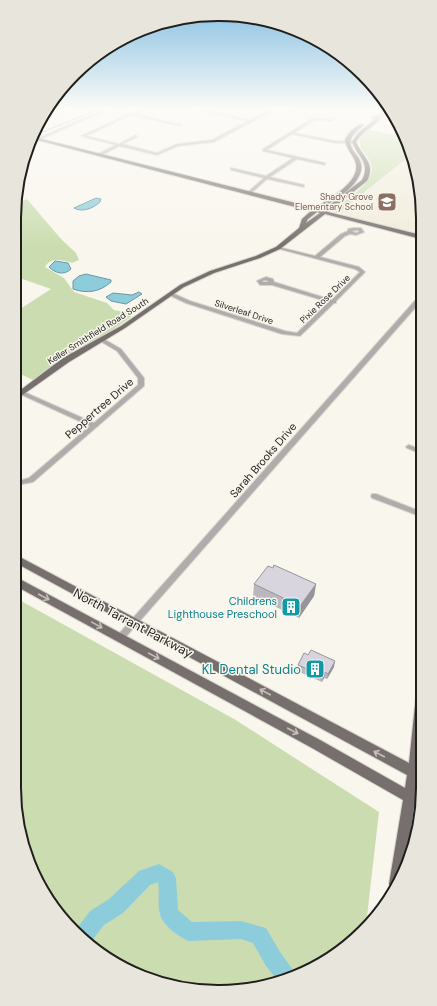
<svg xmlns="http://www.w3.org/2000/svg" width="437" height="1006" viewBox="0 0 437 1006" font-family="'DM Sans',sans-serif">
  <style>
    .built { fill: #f1ecdb }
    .green { fill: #cbddb0 }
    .water { fill: #8dccdb; stroke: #6c98a2 }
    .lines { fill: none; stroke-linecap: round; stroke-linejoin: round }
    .stream { stroke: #6c98a2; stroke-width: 1 }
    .river { fill: #8dccdb; fill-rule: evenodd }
    .minor-casing { stroke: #d6d4cc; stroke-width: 2 }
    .major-casing { stroke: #d6d4cc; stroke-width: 2 }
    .minor { fill: #b1acab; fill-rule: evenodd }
    .major { fill: #776f6d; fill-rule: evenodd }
    .wall { fill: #bab7bf }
    .shaded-wall { fill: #97959b }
    .building { fill: #d8d5de; stroke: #97959b }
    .oneway { stroke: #c5c0ba }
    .labels { text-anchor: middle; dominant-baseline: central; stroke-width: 3; stroke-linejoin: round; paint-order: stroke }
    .far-education-label { font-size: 9px; fill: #785e54; stroke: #f9f6ed; text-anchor: end }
    .far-street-label { font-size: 9px; fill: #201f1c; stroke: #f9f6ed }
    .street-label { font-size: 11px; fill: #201f1c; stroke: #f9f6ed }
    .culture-label { font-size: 11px; fill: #0d838f; stroke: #f9f6ed; text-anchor: end }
    .near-street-label { font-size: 13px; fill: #201f1c; stroke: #f9f6ed }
    .near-culture-label { font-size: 13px; fill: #0d838f; stroke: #f9f6ed; text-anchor: end }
    .rim { fill: none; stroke: #201f1c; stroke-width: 2 }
  </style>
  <rect width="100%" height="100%" fill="#f9f6ed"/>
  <!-- built -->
  <path class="built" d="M408 158 412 159 421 192V235L338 213Z"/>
  <!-- green -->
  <path class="green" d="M366 129 406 138 411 155 338 213 331 211C342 202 365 189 370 176 380 156 346 150 366 129Z
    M27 199 61 239 76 253 79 260 72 263C62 260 51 257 45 267L64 278 74 292 107 303 114 310 131 313V317L105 335 64 357 33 380 14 371V342L18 339 14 337V313L51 289 14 276V218L16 204Z
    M14 597 234 719 379 812 366 925 321 964 258 988H179L116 965 65 922 25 853 14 788Z"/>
  <!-- water -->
  <path class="water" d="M96 198 101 199 100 202C94 208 82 213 74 208Z
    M55 261 68 263 71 269C64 276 55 273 49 267Z
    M86 274 111 280V282C100 292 87 294 73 289V281L79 276Z
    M139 292 142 294 126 304 111 301 106 297 113 293 132 295Z"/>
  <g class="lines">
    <!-- stream -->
    <path class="stream" d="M35 135 102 108"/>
    <!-- river -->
    <path class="river" d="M159 864 173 872 176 878 178 910 192 922 241 921 266 928 280 952 296 974 278 981 266 966 253 943 241 939 189 941C179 937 162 925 160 914 157 904 160 892 158 882L150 885 123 913 104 925 90 943 75 931 90 911 109 899 139 871Z"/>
    <!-- minor casing -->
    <g class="minor-casing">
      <path id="minor" d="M68 108H72L44 119 46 116Z
        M107 108H111L39 140 36 139Z
        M142 108H146L134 114 182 125 180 126 131 115 86 136 119 144 136 135 137 137 122 144 157 153 177 144 212 140 247 121 193 109 192 108 250 120 273 108H280L295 111 293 112 276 109 214 142 178 146 157 155 119 146 100 156H98V154L116 145 81 136Z
        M380 115 395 121 397 123 379 117Z
        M313 118 334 120 332 121 315 120 294 133 335 141H354L356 142 354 143H335L292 134 267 150 325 163V165L297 159 270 177 304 185V187L267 179 250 194H248V192L264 178 231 170V168L266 176 293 158 263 151V149Z
        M353 228H361L364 232 356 235 350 234 345 236 320 257 359 267 365 272 336 301V303H334L300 336 282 334 186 303 167 294 172 293 190 301 285 331 297 333 329 302 272 285H260L257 281 266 277 273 279 274 282 332 300 360 272 355 269 276 248 278 247 315 256 341 234 348 231V229ZM358 230 359 232 356 233 352 231ZM266 280 269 282H263L262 281Z
        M420 295H422V300L123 640 120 641 117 640 116 638 117 636Z
        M102 338 121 349 144 378V386L33 482 22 484 14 482V478L22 480 29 478 90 426 20 394V392H24L94 423 138 385V378L117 351 100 341 99 340Z
        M409 445 422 450V454L407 448 406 447 407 446Z
        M372 494H376L422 512V517L372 498 371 496Z"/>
    </g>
    <!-- major casing -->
    <g class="major-casing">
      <path id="major" d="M388 109 390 111C383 115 381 119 375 124 368 130 361 133 356 142 363 158 376 163 367 181L328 212 421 235V239L325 214 280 249 260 258 214 273 184 287 125 328 69 362 14 401V395L63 358 121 326 180 285 210 271 256 256 276 247 299 228 302 219 311 211 33 139 34 137 315 208C327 200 359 183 356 165 355 156 346 150 345 140 348 133 355 125 363 124V126C332 149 369 152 360 174 353 191 333 200 320 210H323L362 180C371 163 358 157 352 142L358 133 375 119H372V117ZM317 212 320 213 306 223 308 219Z
        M14 554 409 763 417 686 419 683 423 681V747L420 769 423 771V783L418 781 416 794 421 797 419 809 414 807 406 866 393 889 389 884 403 800 312 748 14 585V576L320 740 405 788 407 775 14 562Z"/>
    </g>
    <!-- minor -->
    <use href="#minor" class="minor"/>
    <!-- major -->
    <use href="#major" class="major"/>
  </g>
  <!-- wall -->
  <path class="wall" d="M254 584H316L314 596 299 618 253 596Z
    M308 655 334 667 327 679 324 678 322 682 297 671 298 665Z"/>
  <!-- shaded-wall -->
  <path class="shaded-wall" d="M316 584 314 596 299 618 300 606Z
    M335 661 334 667 327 679 328 674Z
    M325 672 324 678 322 682 323 676Z"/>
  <!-- building -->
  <path class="building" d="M274 565 316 584 300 606 254 584 268 566 273 568Z
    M311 650 335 661 328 674 325 672 323 676 298 665 304 653 308 655Z"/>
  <!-- one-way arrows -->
  <defs><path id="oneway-shaft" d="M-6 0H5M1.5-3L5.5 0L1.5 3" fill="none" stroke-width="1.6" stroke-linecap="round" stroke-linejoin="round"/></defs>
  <g class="oneway">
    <use href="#oneway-shaft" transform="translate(44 597) rotate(28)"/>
    <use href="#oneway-shaft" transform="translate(97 625) rotate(29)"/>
    <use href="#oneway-shaft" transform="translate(154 656) rotate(28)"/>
    <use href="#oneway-shaft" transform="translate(265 692) rotate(-152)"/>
    <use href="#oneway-shaft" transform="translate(293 731) rotate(28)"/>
    <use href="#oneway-shaft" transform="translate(379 754) rotate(-152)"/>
  </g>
  <!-- sky -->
  <linearGradient id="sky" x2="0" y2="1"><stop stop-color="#83bee3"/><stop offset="0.44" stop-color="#fcfbf7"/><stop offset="1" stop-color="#fcfbf7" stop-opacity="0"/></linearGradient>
  <rect width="437" height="248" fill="url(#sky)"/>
  <!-- icons -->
  <defs>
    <g id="school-square" transform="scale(1)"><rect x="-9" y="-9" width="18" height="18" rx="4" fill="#8d6e63" stroke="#f9f6ed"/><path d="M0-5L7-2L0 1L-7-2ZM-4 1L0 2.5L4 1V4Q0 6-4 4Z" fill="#fff"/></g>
    <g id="building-square" transform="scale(1)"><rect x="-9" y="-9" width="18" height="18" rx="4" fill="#0f9aa8" stroke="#f9f6ed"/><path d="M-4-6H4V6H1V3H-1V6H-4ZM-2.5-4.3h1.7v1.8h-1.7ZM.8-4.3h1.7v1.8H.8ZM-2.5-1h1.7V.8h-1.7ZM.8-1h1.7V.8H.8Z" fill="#fff"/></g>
  </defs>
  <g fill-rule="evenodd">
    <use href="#school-square" x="387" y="202"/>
    <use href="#building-square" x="291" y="607"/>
    <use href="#building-square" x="315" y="669"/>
  </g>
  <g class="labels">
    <!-- far-education labels -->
    <g class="far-education-label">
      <text x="373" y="197">Shady Grove<tspan x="373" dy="10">Elementary School</tspan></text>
    </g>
    <!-- far-street labels -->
    <g class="far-street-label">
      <text transform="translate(325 299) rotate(-44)">Pixie Rose Drive</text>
      <text transform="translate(244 312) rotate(18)">Silverleaf Drive</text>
      <text transform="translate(98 331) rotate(-32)">Keller Smithfield Road South</text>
    </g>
    <!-- street labels -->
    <g class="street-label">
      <text transform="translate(99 408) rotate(-41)">Peppertree Drive</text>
      <text transform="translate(263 460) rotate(-49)">Sarah Brooks Drive</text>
    </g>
    <!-- culture labels -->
    <g class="culture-label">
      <text x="277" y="601">Childrens<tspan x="277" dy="13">Lighthouse Preschool</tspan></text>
    </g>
    <!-- near-street labels -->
    <g class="near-street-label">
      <text transform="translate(133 623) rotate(28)">North Tarrant Parkway</text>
    </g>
    <!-- near-culture labels -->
    <g class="near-culture-label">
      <text x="301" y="669">KL Dental Studio</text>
    </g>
  </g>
  <!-- crop -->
  <path d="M0 0H437V1006H0ZM218 21H219A197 197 0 0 1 416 218V788A197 197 0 0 1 219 985H218A197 197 0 0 1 21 788V218A197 197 0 0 1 218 21Z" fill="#e8e5dc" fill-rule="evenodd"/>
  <path class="rim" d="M218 21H219A197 197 0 0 1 416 218V788A197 197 0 0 1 219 985H218A197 197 0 0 1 21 788V218A197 197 0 0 1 218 21Z"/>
</svg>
